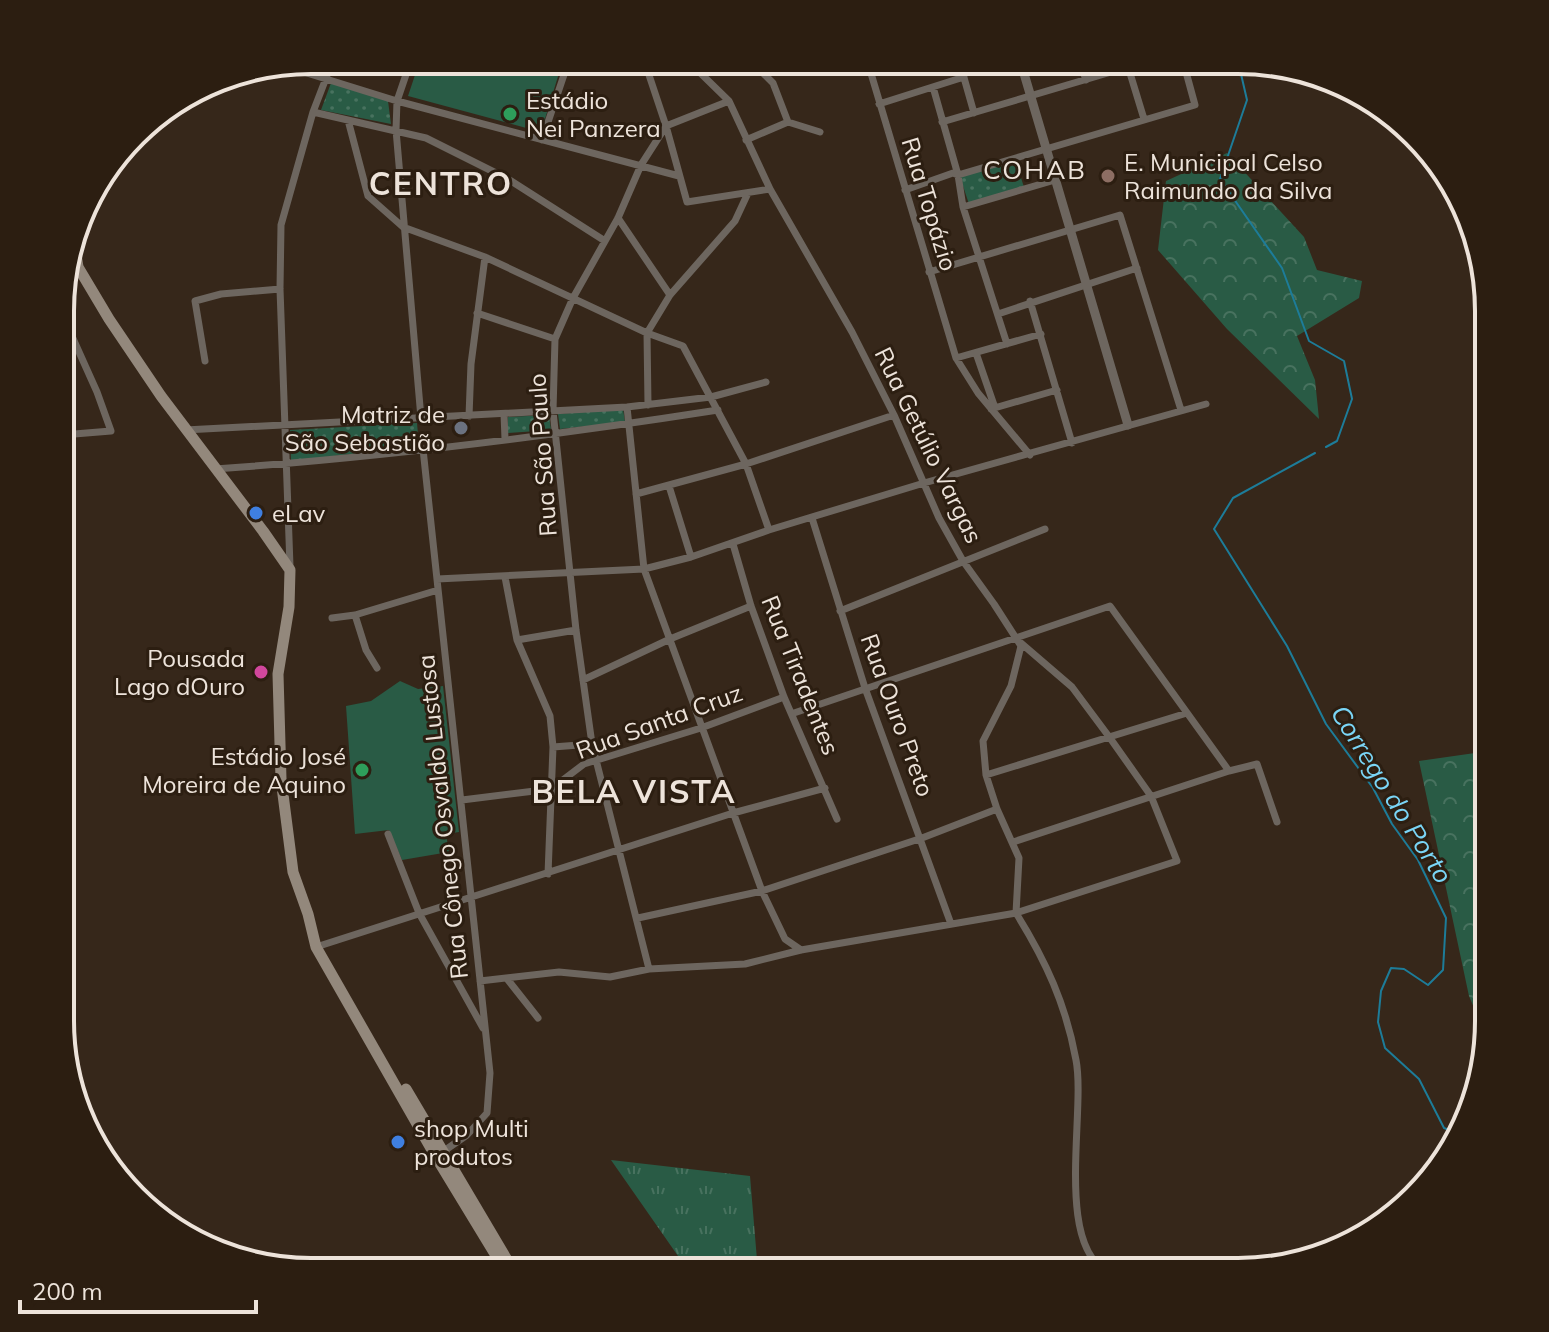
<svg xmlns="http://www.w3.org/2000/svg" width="1549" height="1332" viewBox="0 0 1549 1332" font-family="Mulish,sans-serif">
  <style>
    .grass { fill: url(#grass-tufts) }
    .forest { fill: url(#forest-crowns) }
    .park { fill: url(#park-dots) }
    .pitch { fill: #295b45 }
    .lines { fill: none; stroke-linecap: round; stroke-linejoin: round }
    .stream { stroke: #1d7c99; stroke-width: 2 }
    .minor { stroke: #6d665f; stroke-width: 7 }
    .tertiary { stroke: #6d665f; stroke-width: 9 }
    .secondary { stroke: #93887c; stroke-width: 11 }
    .leisure-dot { fill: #2e9e5b; stroke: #2c1e11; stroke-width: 3 }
    .education-dot { fill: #8d6e63; stroke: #2c1e11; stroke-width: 3 }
    .worship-dot { fill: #6b7280; stroke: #2c1e11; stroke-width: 3 }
    .shop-dot { fill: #3f7fe0; stroke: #2c1e11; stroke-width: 3 }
    .hotel-dot { fill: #d1479c; stroke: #2c1e11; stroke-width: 3 }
    .labels { text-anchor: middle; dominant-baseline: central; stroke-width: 6; stroke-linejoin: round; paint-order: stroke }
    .poi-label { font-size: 24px; fill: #ede3da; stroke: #2c1e11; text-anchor: start }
    .street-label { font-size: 24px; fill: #ede3da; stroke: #2c1e11 }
    .neighbourhood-label { font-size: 26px; letter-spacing: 2px; fill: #ede3da; stroke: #2c1e11 }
    .water-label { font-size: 26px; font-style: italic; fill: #7ad5f6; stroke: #2c1e11 }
    .district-label { font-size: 32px; font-weight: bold; letter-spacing: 2px; fill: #ede3da; stroke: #2c1e11 }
    .rim { fill: none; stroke: #ede3da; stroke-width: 4 }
  </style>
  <defs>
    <pattern id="grass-tufts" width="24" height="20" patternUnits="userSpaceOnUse" patternTransform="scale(2)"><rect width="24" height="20" fill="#295b45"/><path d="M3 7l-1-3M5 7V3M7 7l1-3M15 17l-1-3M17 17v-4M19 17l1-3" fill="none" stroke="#48725f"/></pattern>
    <pattern id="forest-crowns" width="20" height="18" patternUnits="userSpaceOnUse" patternTransform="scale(2)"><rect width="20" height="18" fill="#295b45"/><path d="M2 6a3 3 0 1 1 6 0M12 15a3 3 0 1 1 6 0" fill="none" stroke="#48725f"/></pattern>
    <pattern id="park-dots" width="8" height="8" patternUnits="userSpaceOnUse" patternTransform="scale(2)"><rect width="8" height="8" fill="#295b45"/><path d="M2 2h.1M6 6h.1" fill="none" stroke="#48725f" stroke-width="1.8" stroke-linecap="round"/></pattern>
  </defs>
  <rect width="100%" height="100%" fill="#36271a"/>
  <!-- grass -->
  <path class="grass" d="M611 1160 750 1176 758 1272H685V1266Z"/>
  <!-- forest -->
  <path class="forest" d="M1227 153 1304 237 1317 270 1362 281 1359 298 1297 336 1315 380 1319 419 1227 329 1158 250 1166 181Z
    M1489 751V1021L1486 1036 1469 996 1419 761Z"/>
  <!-- park -->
  <path class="park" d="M331 83 388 101 391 124 321 110Z
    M1015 160 1024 187 969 204 960 177Z
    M623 409 625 422 560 429 558 414Z
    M549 415 551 430 508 433V417Z
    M417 423 419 446 291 461 290 430Z"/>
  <!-- pitch -->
  <path class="pitch" d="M420 60H563L541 132 408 96Z
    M400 681 418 689 443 686 459 832 446 834 449 852 402 860 389 830 355 834 346 706 371 701Z"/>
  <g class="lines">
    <!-- stream -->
    <path class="stream" d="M1238 61 1247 100 1220 179 1282 268 1309 341 1344 361 1352 399 1337 441 1326 447
      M1315 453 1233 498 1214 529 1287 646 1326 724 1373 788 1392 824 1418 860 1446 918 1443 970 1428 985 1404 969 1391 968 1381 991 1378 1022 1385 1048 1419 1079 1444 1128 1459 1134"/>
    <!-- minor -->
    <path class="minor" d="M411 60 397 101 396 130 421 418
      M644 60 666 126 687 202 770 189
      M687 60 729 101 770 189 852 332 894 415 939 518 963 561 994 604 1021 646 1011 686 983 741 986 775 997 809 1019 858 1016 913
      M867 60 956 358 978 393 1030 455
      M959 60 974 113
      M1079 60 1086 80
      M1126 60 1144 119
      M281 65 397 101 679 176
      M933 87 958 175 963 207 1007 344
      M879 104 964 77
      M313 112 426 138 508 179 605 241
      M348 120 368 196 403 227 485 257 647 333 683 346 746 464 769 530
      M788 122 820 132
      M942 122 1128 67
      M542 140 569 60
      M746 140 788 122 773 83 750 60
      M905 190 953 173 958 175 1195 105 1183 61
      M963 207 1055 180
      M618 218 670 295
      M65 270 78 267
      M929 272 1120 215 1181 410
      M1030 301 1072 443
      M477 313 555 339
      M998 314 1137 268
      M976 353 995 408
      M956 358 1041 334
      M205 361 195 301 221 294 280 289
      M648 405 647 333 670 295 735 221 748 193
      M627 407 644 569 762 891 785 939 801 950
      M991 409 1057 390
      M504 414 505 439
      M469 416 471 364 485 257
      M185 430 627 407 711 397 766 382
      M62 435 111 431 97 392 62 314
      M423 449 490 1073 487 1113 467 1135 441 1153
      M215 469C383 457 551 436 718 410
      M669 486 691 557
      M636 494 746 464 894 415
      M812 518 865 688 951 924
      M733 544 751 606 784 697 837 819
      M290 566 280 289 281 225 313 112 333 60
      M505 577 517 640 550 716 553 747 548 874
      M437 579 644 569 691 557 769 530 924 483 1206 404
      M840 611 1045 529
      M355 615 366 650 377 668
      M332 618 355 615 438 590
      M517 640 576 630
      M583 680 670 639 751 606
      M794 713 1110 606 1229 771 1257 764 1277 822
      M553 747 592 744
      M986 775 1187 713
      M462 800 551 789 584 764 701 728 784 697
      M388 834 419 913 483 1028
      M1013 842 1229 771
      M1016 913C1046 961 1066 1005 1076 1060 1086 1111 1054 1245 1108 1272
      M638 918 762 891 922 838 997 809
      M316 947 733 813 825 788
      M649 969 592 744 576 630 553 411 555 339 573 298 618 218 641 165 666 126 729 101
      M508 980 538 1018
      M480 981 559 972 610 977 649 969 745 964 801 950 1016 913 1177 861 1151 796 1110 738 1072 687 1015 638"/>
    <!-- tertiary -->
    <path class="tertiary" d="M1020 60 1128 425"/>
    <!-- secondary -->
    <path class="secondary" d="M74 243 78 267 109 319 161 396 263 531 290 570 289 607 278 674 281 779 293 872 308 914 316 947 436 1157 498 1259 509 1272
      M406 1089 513 1270"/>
  </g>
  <!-- markers -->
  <g class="leisure-dot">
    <circle cx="510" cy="114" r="8"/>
    <circle cx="362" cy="770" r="8"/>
  </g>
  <circle class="education-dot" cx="1108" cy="176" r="8"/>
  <circle class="worship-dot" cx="461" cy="428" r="8"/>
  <g class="shop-dot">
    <circle cx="256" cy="513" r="8"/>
    <circle cx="398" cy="1142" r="8"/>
  </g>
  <circle class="hotel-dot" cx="261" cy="672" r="8"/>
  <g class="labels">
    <!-- poi labels -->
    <g class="poi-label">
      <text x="526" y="100">Estádio<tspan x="526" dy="28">Nei Panzera</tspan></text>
      <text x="1124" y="162">E. Municipal Celso<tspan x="1124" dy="28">Raimundo da Silva</tspan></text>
      <text x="445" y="414" text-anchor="end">Matriz de<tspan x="445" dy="28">São Sebastião</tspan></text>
      <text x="272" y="513">eLav</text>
      <text x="245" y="658" text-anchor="end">Pousada<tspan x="245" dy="28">Lago dOuro</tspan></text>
      <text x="346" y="756" text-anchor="end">Estádio José<tspan x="346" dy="28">Moreira de Aquino</tspan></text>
      <text x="414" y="1128">shop Multi<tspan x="414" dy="28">produtos</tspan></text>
    </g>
    <!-- street labels -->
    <g class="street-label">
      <text transform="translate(930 204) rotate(73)">Rua Topázio</text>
      <text transform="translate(929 445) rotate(64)">Rua Getúlio Vargas</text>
      <text transform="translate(542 455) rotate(-94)">Rua São Paulo</text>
      <text transform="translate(801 675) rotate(68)">Rua Tiradentes</text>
      <text transform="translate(898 715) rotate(70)">Rua Ouro Preto</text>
      <text transform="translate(659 721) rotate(-20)">Rua Santa Cruz</text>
      <text transform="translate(442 817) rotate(-96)">Rua Cônego Osvaldo Lustosa</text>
    </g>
    <!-- neighbourhood labels -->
    <g class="neighbourhood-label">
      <text x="1035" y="169">COHAB</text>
    </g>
    <!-- water labels -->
    <g class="water-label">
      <text transform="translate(1392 794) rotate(58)">Corrego do Porto</text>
    </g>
    <!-- district labels -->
    <g class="district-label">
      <text x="441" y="183">CENTRO</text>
      <text x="634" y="791">BELA VISTA</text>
    </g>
  </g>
  <!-- crop -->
  <path d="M0 0H1549V1332H0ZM311 74H1238A237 237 0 0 1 1475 311V1021A237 237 0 0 1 1238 1258H311A237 237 0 0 1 74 1021V311A237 237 0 0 1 311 74Z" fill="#2c1e11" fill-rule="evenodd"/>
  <path class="rim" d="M311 74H1238A237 237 0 0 1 1475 311V1021A237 237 0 0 1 1238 1258H311A237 237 0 0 1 74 1021V311A237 237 0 0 1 311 74Z"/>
  <!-- scale -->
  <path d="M20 1300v12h236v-12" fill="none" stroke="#ede3da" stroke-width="4"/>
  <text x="32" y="1300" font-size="24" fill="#ede3da" stroke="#2c1e11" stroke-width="6" paint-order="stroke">200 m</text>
</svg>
